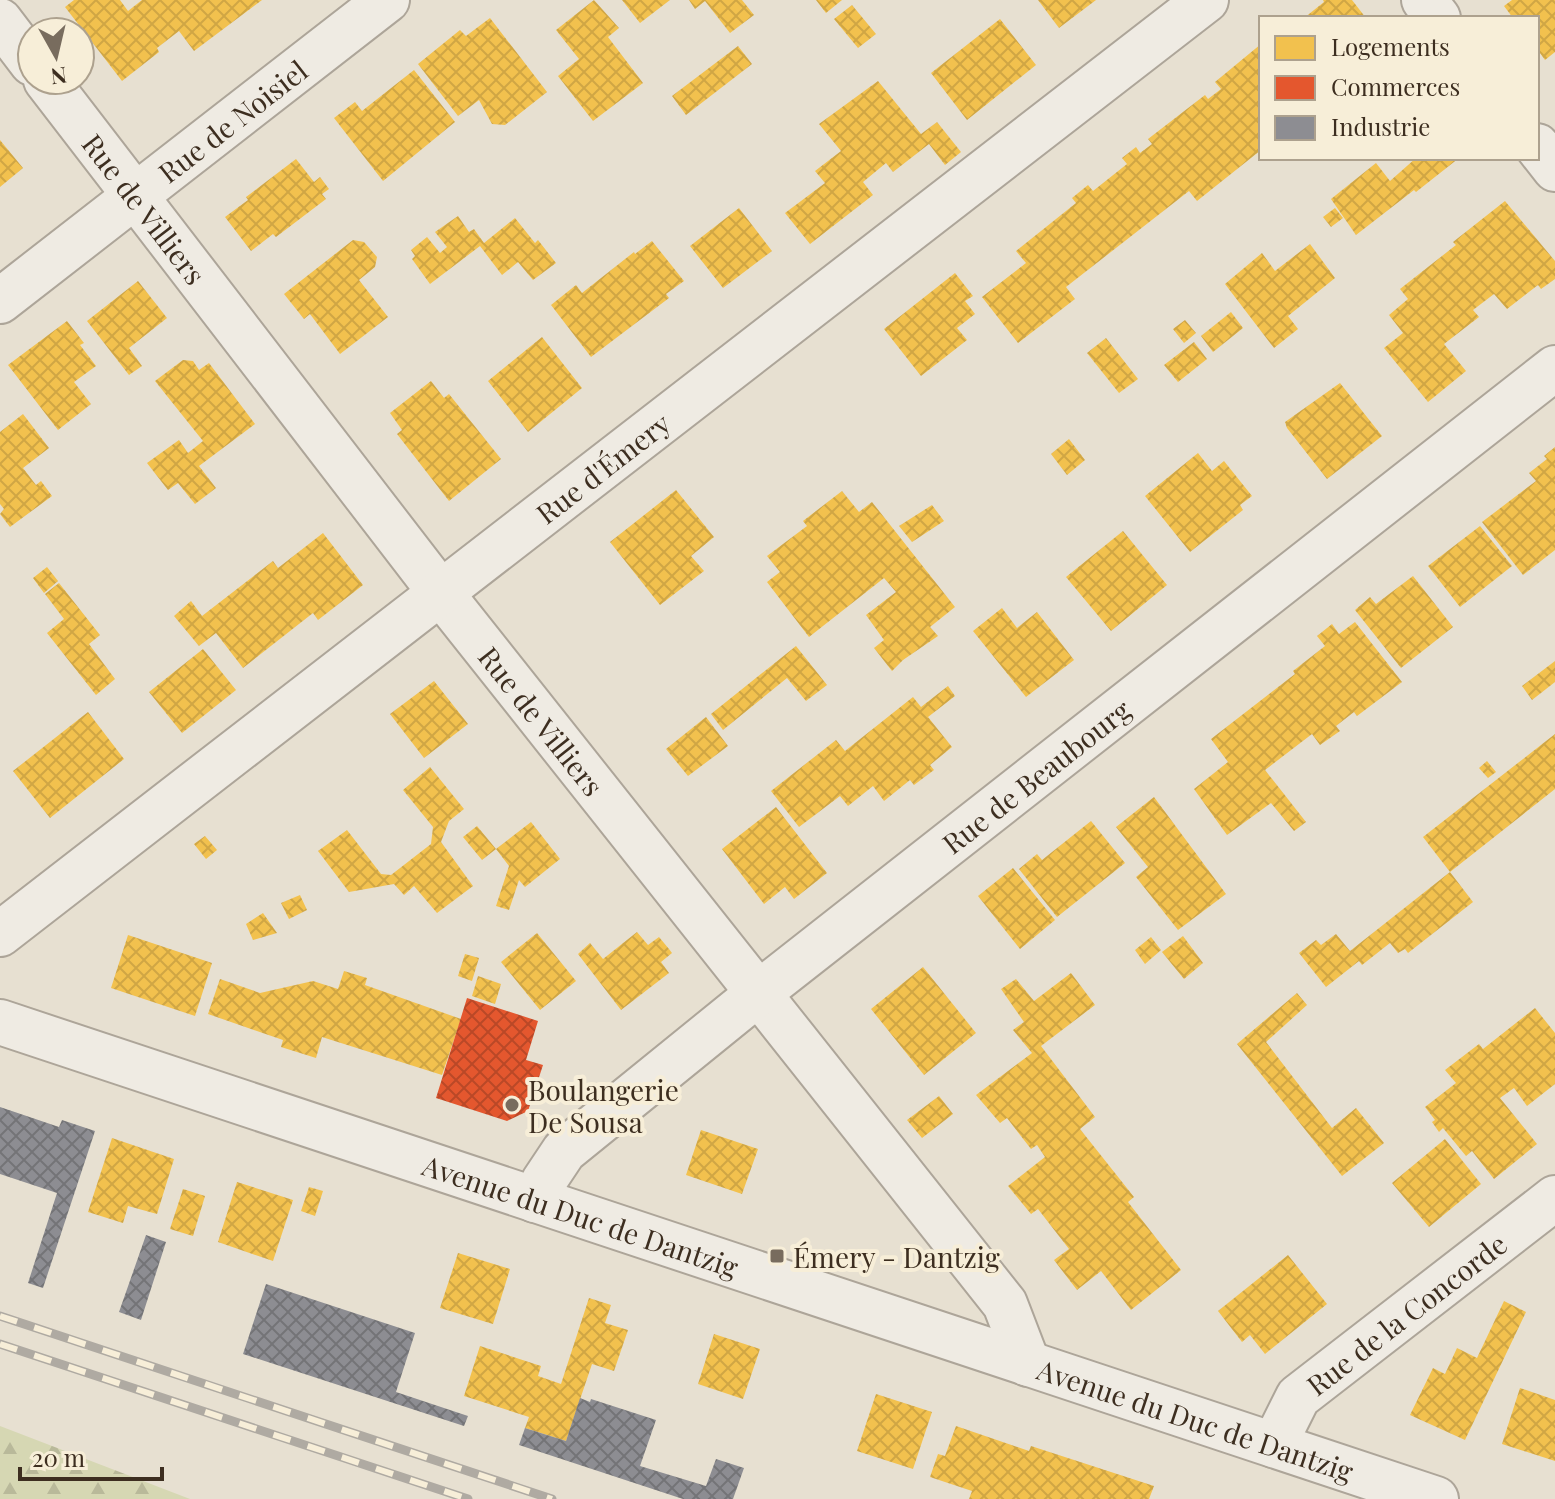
<svg xmlns="http://www.w3.org/2000/svg" width="1555" height="1499" viewBox="0 0 1555 1499" font-family="'Playfair Display',serif">
  <style>
    .forest { fill: url(#forest-firs) }
    .homes { fill: url(#homes-cross-hatch) }
    .shops { fill: url(#shops-cross-hatch) }
    .industry { fill: url(#industry-cross-hatch) }
    .lines { fill: none; stroke-linecap: round; stroke-linejoin: round }
    .minor-casing { stroke: #ada599; stroke-width: 48 }
    .minor { stroke: #efebe3; stroke-width: 44 }
    .rail-casing { stroke: #afaaa2; stroke-width: 9 }
    .rail { stroke: #f7eed8; stroke-width: 6; stroke-dasharray: 18; stroke-linecap: butt }
    .poi-dot { fill: #786c5e; stroke: #f7eed8; stroke-width: 3 }
    .labels { text-anchor: middle; dominant-baseline: central; stroke-width: 8; stroke-linejoin: round; paint-order: stroke }
    .street-label { font-size: 28px; fill: #3d2e20; stroke: #f7eed8 }
    .poi-label { font-size: 28px; fill: #3d2e20; stroke: #f7eed8; text-anchor: start }
  </style>
  <defs>
    <pattern id="forest-firs" width="22" height="20" patternUnits="userSpaceOnUse" patternTransform="scale(2)"><rect width="22" height="20" fill="#d6d7b3"/><path d="M5 1l3.5 6h-7zM16 11l3.5 6h-7z" fill="#b9b99a"/></pattern>
    <pattern id="homes-cross-hatch" width="8" height="8" patternUnits="userSpaceOnUse" patternTransform="scale(2)"><rect width="8" height="8" fill="#f2c14e"/><path d="M0 0l8 8M0 8l8-8" fill="none" stroke="#d0a644"/></pattern>
    <pattern id="shops-cross-hatch" width="8" height="8" patternUnits="userSpaceOnUse" patternTransform="scale(2)"><rect width="8" height="8" fill="#e4572e"/><path d="M0 0l8 8M0 8l8-8" fill="none" stroke="#ba4827"/></pattern>
    <pattern id="industry-cross-hatch" width="8" height="8" patternUnits="userSpaceOnUse" patternTransform="scale(2)"><rect width="8" height="8" fill="#8d8d92"/><path d="M0 0l8 8M0 8l8-8" fill="none" stroke="#747477"/></pattern>
  </defs>
  <rect width="100%" height="100%" fill="#e7e0d1"/>
  <!-- forest -->
  <path class="forest" d="M0 1426 190 1499H0Z"/>
  <!-- homes -->
  <path class="homes" d="M74 0H120L128 11 142 0H262L194 51 179 31 157 48 159 52 122 81 65 7Z
    M594 0 619 28 608 37 643 83 593 121 558 76 579 59 556 30Z
    M622 0H670L640 23Z
    M689 0H742L754 15 730 33 705 1 695 9Z
    M816 0H842L826 13Z
    M1038 0H1096L1059 28Z
    M1323 0H1352L1366 18H1304L1324 2Z
    M1512 0H1555V52L1545 60 1537 49V18H1513L1504 6Z
    M852 5 876 34 858 48 834 19Z
    M490 18 547 92 505 125 492 124 479 100 458 116 418 64 460 30 466 36Z
    M1000 19 1036 65 967 120 931 73Z
    M1261 44V150L1197 201 1189 191 1066 287 1075 299 1018 343 982 297 1026 263 1016 251 1076 203 1072 198 1088 185 1093 191 1127 164 1122 158 1136 147 1140 153 1152 144 1148 139 1205 95 1208 99 1221 89 1215 82Z
    M738 46 752 64 686 115 672 96Z
    M414 70 455 122 383 181 334 118 355 102 362 111Z
    M878 81 921 134 937 122 961 152 945 165 929 144 893 172 886 163 863 182 873 195 810 244 785 213 825 183 815 171 841 151 819 124Z
    M0 140 23 168 0 187Z
    M1416 158H1459L1416 192 1414 190 1356 235 1331 199 1376 163 1390 181Z
    M296 159 314 182 320 177 329 189 322 194 326 199 276 237 273 234 251 251 225 217 248 200 246 197Z
    M1505 201 1555 261V279L1541 289 1538 285 1507 309 1494 294 1473 310 1479 317 1444 344 1466 371 1428 402 1384 348 1403 333 1389 315 1408 299 1400 289 1456 245 1453 242Z
    M739 208 772 251 723 288 690 246Z
    M1335 208 1343 218 1331 227 1323 217Z
    M458 216 469 232 474 229 484 243 515 218 535 243 538 240 556 263 533 280 518 262 502 275 480 246 430 284 412 259 415 256 411 250 427 237 440 253 447 247 435 232Z
    M353 240 364 242 377 257 375 267 359 280 388 317 340 354 310 314 304 319 284 294Z
    M652 241 684 281 666 294 669 298 591 357 551 305 576 285 582 293 634 252 635 254Z
    M1310 244 1335 278 1288 316 1298 329 1274 348 1225 284 1262 253 1275 271Z
    M955 273 973 296 965 301 975 314 957 328 967 340 921 376 884 329Z
    M138 281 167 318 129 348 142 366 129 375 87 321Z
    M1231 312 1243 328 1213 352 1201 336Z
    M1185 320 1196 333 1184 343 1173 329Z
    M67 321 84 343 80 345 96 366 74 382 91 404 58 430 8 365Z
    M542 337 582 388 528 432 488 381Z
    M1106 338 1138 379 1119 393 1087 353Z
    M1194 342 1207 359 1178 382 1164 365Z
    M183 360 193 361 199 370 209 363 255 424 199 466 216 488 195 504 178 483 168 490 147 463 179 440 188 453 203 441 155 381Z
    M431 381 444 398 449 394 501 459 449 501 397 434 402 430 390 413Z
    M1340 383 1382 436 1327 479 1287 428 1285 422Z
    M23 414 49 448 23 468 36 485 41 481 52 496 10 527 0 514 4 509 0 504V432Z
    M1069 439 1085 460 1067 475 1051 454Z
    M1555 447V550L1523 575 1482 522 1536 481 1529 473 1547 459 1544 456Z
    M1198 453 1212 471 1224 461 1252 496 1240 505 1243 510 1190 552 1145 496Z
    M676 490 714 537 691 556 704 571 660 605 610 542Z
    M842 491 859 512 872 502 955 607 930 627 938 636 903 660 892 671 874 648 884 640 866 615 896 592 884 578 809 637 767 582 780 572 767 556 807 526 803 521Z
    M932 505 944 521 912 542 899 526Z
    M1480 526 1512 566 1460 607 1428 566Z
    M1123 531 1167 585 1111 631 1066 577Z
    M323 533 363 585 318 620 313 613 243 668 216 633 199 646 174 616 191 601 202 616 273 561 278 568Z
    M47 567 58 581 44 593 33 578Z
    M1413 576 1453 627 1401 668 1355 610 1370 597 1376 604Z
    M59 583 100 635 89 644 115 679 96 695 47 633 64 619 45 594Z
    M1002 608 1017 628 1037 612 1074 660 1026 697 973 631Z
    M1355 622 1402 682 1357 716 1354 712 1336 726 1340 731 1320 745 1312 734 1265 770 1306 822 1294 831 1271 803 1227 835 1194 789 1228 762 1211 739 1295 674 1293 671 1325 646 1317 636 1332 624 1339 634Z
    M796 646 827 685 806 701 787 678 723 730 711 714Z
    M203 649 236 690 182 733 149 692Z
    M1555 661V682L1532 700 1522 686Z
    M434 681 468 724 424 758 390 714Z
    M948 686 955 696 928 717 952 747 930 765 934 770 914 785 910 780 884 801 873 786 848 806 840 796 799 827 771 791 836 740 845 751 913 697 921 707Z
    M88 712 124 759 50 818 13 771Z
    M706 717 728 746 688 776 666 749Z
    M1555 734V789L1450 872 1423 837Z
    M1487 761 1496 772 1488 778 1479 768Z
    M430 767 464 809 449 821 441 842 473 886 437 913 414 886 404 895 394 884 349 892 318 851 347 830 381 874 391 875 431 844 433 827 403 790Z
    M1154 797 1226 894 1178 930 1136 877 1148 867 1116 827Z
    M776 807 827 873 794 899 785 887 764 904 722 849Z
    M1091 821 1125 863 1057 917 1019 869 1037 854 1042 860Z
    M531 822 560 859 525 887 519 880 509 910 496 906 509 866 496 849Z
    M477 826 496 849 482 860 463 837Z
    M205 836 217 850 206 859 194 844Z
    M1013 868 1055 920 1020 949 978 896Z
    M1450 872 1473 902 1408 953 1405 949 1398 953 1390 943 1362 965 1359 961 1326 987 1299 953 1316 940 1321 945 1336 934 1350 951Z
    M300 895 307 910 289 919 281 903Z
    M263 913 277 933 253 940 246 924Z
    M637 932 648 945 659 937 669 949 672 953 661 962 669 973 621 1010 578 954 590 943 603 959Z
    M537 933 576 981 540 1010 501 962Z
    M128 935 212 963 195 1016 111 988Z
    M1183 936 1203 963 1184 979 1162 952Z
    M1151 937 1161 950 1145 964 1135 950Z
    M465 954 479 958 472 981 458 976Z
    M923 967 976 1033 924 1075 871 1009Z
    M344 971 367 978 365 985 461 1019 442 1075 322 1037 316 1058 281 1047 283 1040 208 1014 220 979 260 993 313 981 338 989Z
    M1071 973 1095 1005 1041 1046 1095 1117 1080 1129 1134 1197 1128 1202 1181 1270 1131 1310 1101 1271 1077 1290 1054 1260 1069 1249 1038 1209 1031 1214 1008 1186 1045 1157 1037 1145 1031 1149 1007 1118 1000 1123 976 1095 1032 1053 1013 1030 1024 1022 1001 989 1016 979 1034 1001Z
    M478 976 501 984 495 1004 472 996Z
    M1297 993 1307 1005 1266 1042 1332 1128 1356 1108 1384 1143 1342 1176 1237 1044Z
    M1535 1008 1555 1033V1084L1527 1106 1514 1088 1500 1098 1537 1144 1494 1179 1472 1151 1466 1156 1443 1128 1439 1132 1432 1122 1435 1120 1425 1107 1456 1083 1445 1070 1479 1044 1483 1049Z
    M939 1096 953 1114 922 1138 907 1120Z
    M701 1130 758 1149 742 1194 686 1175Z
    M112 1138 174 1159 157 1214 128 1206 123 1223 88 1212Z
    M1445 1139 1481 1184 1429 1227 1392 1183Z
    M237 1182 293 1200 273 1261 218 1242Z
    M309 1187 323 1191 315 1216 301 1211Z
    M183 1189 205 1196 193 1236 170 1229Z
    M458 1253 510 1269 493 1324 440 1308Z
    M1288 1255 1327 1304 1265 1354 1250 1335 1242 1342 1218 1311Z
    M589 1298 611 1305 605 1323 628 1330 614 1371 592 1364 566 1441 525 1428 529 1417 464 1396 480 1346 541 1366 538 1376 561 1384Z
    M1504 1301 1526 1312 1465 1440 1410 1415 1433 1368 1445 1374 1457 1348 1477 1358Z
    M714 1334 760 1349 743 1399 698 1384Z
    M1520 1388 1555 1400V1461L1502 1444Z
    M876 1394 932 1412 913 1469 857 1451Z
    M956 1426 1029 1451 1031 1446 1154 1486 1149 1499H969L972 1491 930 1477 938 1454 945 1456Z"/>
  <!-- shops -->
  <path class="shops" d="M467 998 538 1021 526 1060 543 1065 528 1111 507 1121 436 1098Z"/>
  <!-- industry -->
  <path class="industry" d="M0 1107 59 1127 62 1120 95 1131 43 1288 28 1283 57 1193 0 1174Z
    M146 1235 166 1242 141 1320 119 1312Z
    M266 1284 415 1333 396 1392 468 1416 464 1426 243 1354Z
    M580 1398 590 1402 591 1399 656 1420 640 1466 706 1486 716 1459 744 1468 733 1499H683L519 1445 525 1428 566 1441Z"/>
  <g class="lines">
    <!-- minor casing -->
    <g class="minor-casing">
      <g id="minor">
        <path d="M1424 0 1438 18"/>
        <path d="M0 21 32 63"/>
        <path id="s1" d="M46 80 440 592 1005 1304 1028 1364"/>
        <path d="M1537 146 1555 169"/>
        <path id="s2" d="M0 301 387 0"/>
        <path id="s3" d="M0 934 1206 0"/>
        <path id="s4" d="M0 1022 1436 1499"/>
        <path id="s5" d="M535 1200 544 1181 564 1151 760 992 1555 368"/>
        <path id="s6" d="M1274 1445 1298 1397 1555 1198"/>
      </g>
    </g>
    <!-- minor -->
    <use href="#minor" class="minor"/>
    <!-- rail casing -->
    <g class="rail-casing">
      <path id="rail" d="M0 1316 552 1499
        M0 1344 468 1499"/>
    </g>
    <!-- rail -->
    <use href="#rail" class="rail"/>
  </g>
  <!-- markers -->
  <g class="poi-dot">
    <circle cx="512" cy="1105" r="8"/>
    <rect x="769" y="1248" width="16" height="16" rx="4"/>
  </g>
  <g class="labels">
    <!-- street labels -->
    <g class="street-label">
      <text stroke="none"><textPath href="#s2" startOffset="294">Rue de Noisiel</textPath></text>
      <text stroke="none"><textPath href="#s1" startOffset="162">Rue de Villiers</textPath></text>
      <text stroke="none"><textPath href="#s3" startOffset="762">Rue d'Émery</textPath></text>
      <text stroke="none"><textPath href="#s1" startOffset="810">Rue de Villiers</textPath></text>
      <text stroke="none"><textPath href="#s5" startOffset="660">Rue de Beaubourg</textPath></text>
      <text stroke="none"><textPath href="#s4" startOffset="612">Avenue du Duc de Dantzig</textPath></text>
      <text stroke="none"><textPath href="#s6" startOffset="190">Rue de la Concorde</textPath></text>
      <text stroke="none"><textPath href="#s4" startOffset="1260">Avenue du Duc de Dantzig</textPath></text>
    </g>
    <!-- poi labels -->
    <g class="poi-label">
      <text x="528" y="1089">Boulangerie<tspan x="528" dy="32">De Sousa</tspan></text>
      <text x="793" y="1256">Émery - Dantzig</text>
    </g>
  </g>
  <!-- legend -->
  <rect x="1259" y="16" width="280" height="144" fill="#f7eed8" stroke="#ada18e" stroke-width="2"/>
  <rect x="1275" y="36" width="40" height="24" fill="#f2c14e" stroke="#ada18e" stroke-width="2"/>
  <text x="1331" y="56" font-size="24" fill="#3d2e20">Logements</text>
  <rect x="1275" y="76" width="40" height="24" fill="#e4572e" stroke="#ada18e" stroke-width="2"/>
  <text x="1331" y="96" font-size="24" fill="#3d2e20">Commerces</text>
  <rect x="1275" y="116" width="40" height="24" fill="#8d8d92" stroke="#ada18e" stroke-width="2"/>
  <text x="1331" y="136" font-size="24" fill="#3d2e20">Industrie</text>
  <!-- north arrow -->
  <g transform="translate(56 56) rotate(172)"><circle r="38" fill="#f7eed8" stroke="#ada18e" stroke-width="2"/>
  <path d="M0-6L14 30L0 20L-14 30Z" fill="#786c5e"/>
  <text y="-12" font-size="22" font-weight="bold" text-anchor="middle" fill="#3d2e20">N</text>
  </g>
  <!-- scale -->
  <path d="M20 1467v12h142v-12" fill="none" stroke="#3d2e20" stroke-width="4"/>
  <text x="32" y="1467" font-size="24" fill="#3d2e20" stroke="#f7eed8" stroke-width="6" paint-order="stroke">20 m</text>
</svg>
